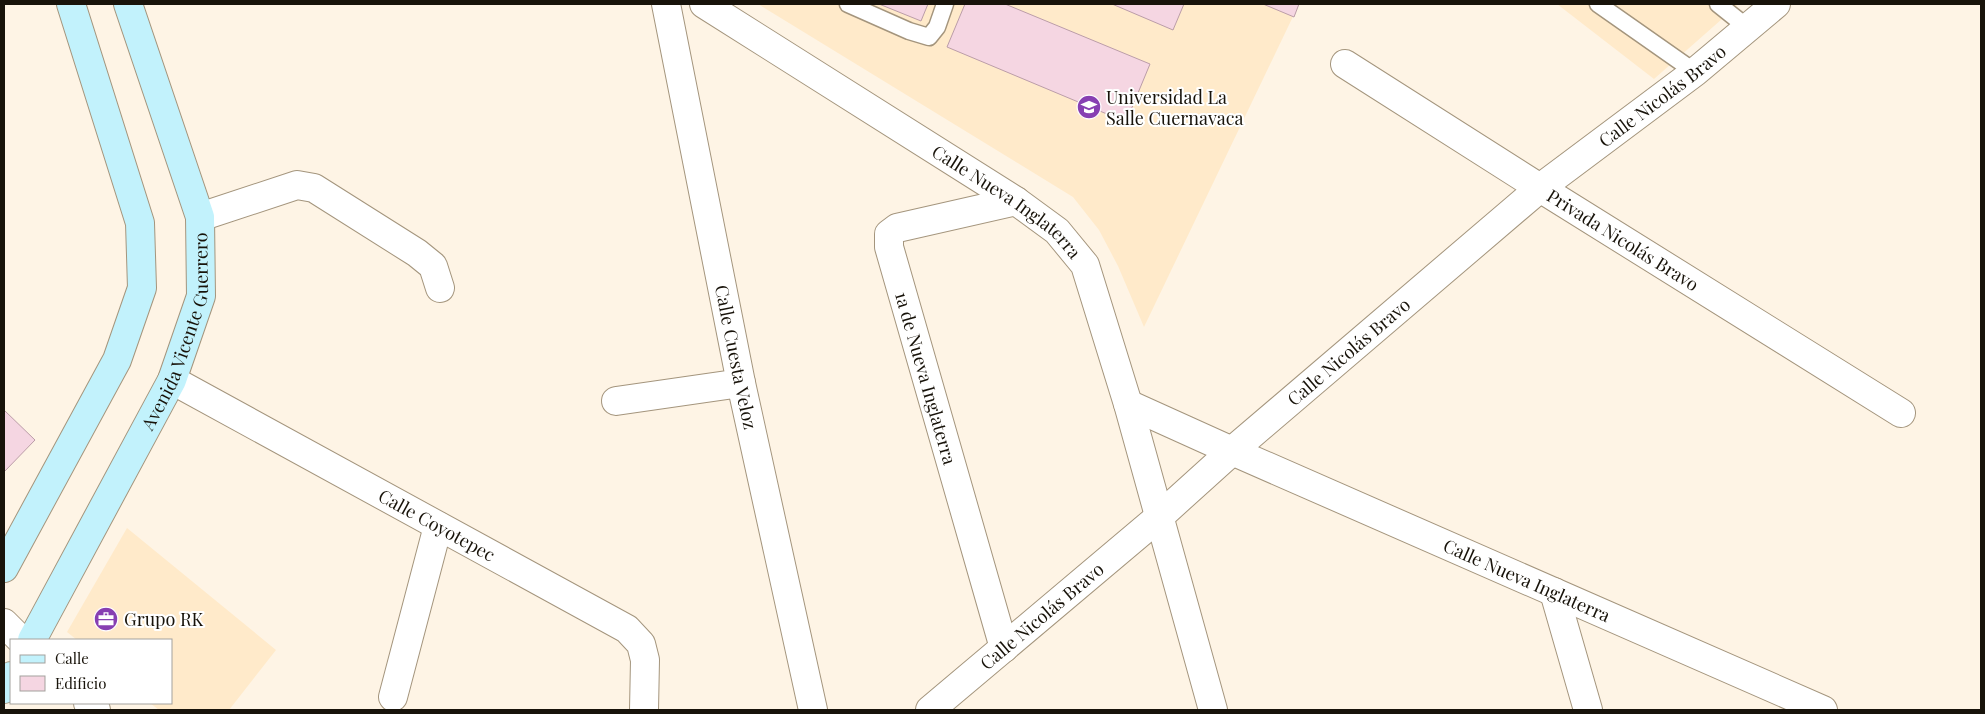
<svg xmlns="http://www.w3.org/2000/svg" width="1985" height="714" viewBox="0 0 1985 714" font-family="'Playfair Display',serif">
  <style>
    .built { fill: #ffeaca }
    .building { fill: #f5d6e2; stroke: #bb9da8 }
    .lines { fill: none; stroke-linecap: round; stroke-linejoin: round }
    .service-casing { stroke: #a4957d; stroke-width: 19 }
    .minor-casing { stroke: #a4957d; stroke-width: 30 }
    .tertiary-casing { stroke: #a4957d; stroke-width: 30 }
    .secondary-casing { stroke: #a4957d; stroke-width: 30 }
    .service { stroke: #fff; stroke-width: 16 }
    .minor { stroke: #fff; stroke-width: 28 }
    .tertiary { stroke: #fff; stroke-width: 28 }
    .secondary { stroke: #c2f2fc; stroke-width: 28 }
    .labels { text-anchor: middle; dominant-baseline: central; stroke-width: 4; stroke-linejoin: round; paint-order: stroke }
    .street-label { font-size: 18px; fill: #18130a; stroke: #fff }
    .poi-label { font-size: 18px; fill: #18130a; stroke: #fff; text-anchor: start }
  </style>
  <rect width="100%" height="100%" fill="#fef4e5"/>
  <!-- built -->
  <path class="built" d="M758 4H1299L1144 327 1118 266 1099 230 1073 197Z
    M1557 4H1739L1654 79Z
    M127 528 276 650 229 710H159L150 703H171V640H77L67 632Z"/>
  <!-- building -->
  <path class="building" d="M879 4H928L921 21Z
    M965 4H1005L1150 64 1126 122 947 47Z
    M1112 4H1184L1173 30Z
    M1263 4H1299L1294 17Z
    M4 410 35 440 4 472Z"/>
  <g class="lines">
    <!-- service casing -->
    <g class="service-casing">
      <path id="service" d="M848 4 909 31 929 37 937 27 945 4
        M1598 4 1695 72
        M1718 4 1748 28"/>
    </g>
    <!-- minor casing -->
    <g class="minor-casing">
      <g id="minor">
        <path id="s1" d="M666 4 741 383 813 710"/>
        <path id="s2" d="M1345 64 1540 188 1901 413"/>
        <path d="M200 217 297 185 314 188 417 253 433 266 440 288"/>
        <path id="s3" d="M172 380 627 629 641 644 645 660 644 710"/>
        <path d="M616 401 741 383"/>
        <path id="s4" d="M1232 451 1823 710"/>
        <path d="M1554 592 1588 710"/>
        <path d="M1004 648 889 247V234L897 228 1016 201"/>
        <path d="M393 697 438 526"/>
        <path id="s5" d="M930 710 1159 517 1232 451 1540 188 1695 72 1776 4"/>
      </g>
    </g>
    <!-- tertiary casing -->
    <g class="tertiary-casing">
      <g id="tertiary">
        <path id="s6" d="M704 4 1016 201 1057 231 1085 265 1128 404 1213 710"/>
        <path d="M1128 404 1232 451"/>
        <path d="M4 623 21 640"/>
        <path d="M88 703 96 710"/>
      </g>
    </g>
    <!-- secondary casing -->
    <g class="secondary-casing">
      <g id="secondary">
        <path d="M4 568 117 360 142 288 140 223 71 4"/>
        <path id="s7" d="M32 640 172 380 201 296 200 217 128 4"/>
        <path d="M4 689 11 676"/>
      </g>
    </g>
    <!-- service -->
    <use href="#service" class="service"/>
    <!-- minor -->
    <use href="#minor" class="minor"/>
    <!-- tertiary -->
    <use href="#tertiary" class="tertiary"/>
    <!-- secondary -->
    <use href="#secondary" class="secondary"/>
  </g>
  <!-- icons -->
  <defs>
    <g id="university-disc" transform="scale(1.25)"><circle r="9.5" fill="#873fb2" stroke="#fff"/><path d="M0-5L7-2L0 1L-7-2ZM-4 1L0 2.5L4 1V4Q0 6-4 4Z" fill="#fff"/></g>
    <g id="office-disc" transform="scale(1.25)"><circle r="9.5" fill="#873fb2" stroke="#fff"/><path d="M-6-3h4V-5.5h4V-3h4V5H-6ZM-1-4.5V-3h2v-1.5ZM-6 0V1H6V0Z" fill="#fff"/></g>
  </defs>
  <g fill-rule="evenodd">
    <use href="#university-disc" x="1089" y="107"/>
    <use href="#office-disc" x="106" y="619"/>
  </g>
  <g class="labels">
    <!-- street labels -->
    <g class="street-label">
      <text stroke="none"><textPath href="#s5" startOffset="956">Calle Nicolás Bravo</textPath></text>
      <text stroke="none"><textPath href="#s6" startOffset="362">Calle Nueva Inglaterra</textPath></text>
      <text stroke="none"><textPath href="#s2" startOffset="329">Privada Nicolás Bravo</textPath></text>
      <text stroke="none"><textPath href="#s7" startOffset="344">Avenida Vicente Guerrero</textPath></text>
      <text stroke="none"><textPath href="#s5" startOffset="551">Calle Nicolás Bravo</textPath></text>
      <text stroke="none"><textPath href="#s1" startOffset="360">Calle Cuesta Veloz</textPath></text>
      <text transform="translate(926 378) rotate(74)">1a de Nueva Inglaterra</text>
      <text stroke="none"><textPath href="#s3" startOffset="302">Calle Coyotepec</textPath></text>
      <text stroke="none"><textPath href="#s4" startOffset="322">Calle Nueva Inglaterra</textPath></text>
      <text stroke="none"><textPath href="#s5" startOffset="146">Calle Nicolás Bravo</textPath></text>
    </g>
    <!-- poi labels -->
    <g class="poi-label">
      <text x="1106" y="97">Universidad La<tspan x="1106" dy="21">Salle Cuernavaca</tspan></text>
      <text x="124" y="619">Grupo RK</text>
    </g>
  </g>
  <!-- border -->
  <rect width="1985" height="714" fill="none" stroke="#18130a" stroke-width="10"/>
  <!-- legend -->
  <rect x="10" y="639" width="162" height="65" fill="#ffffff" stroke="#a3a19d"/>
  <rect x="20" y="655" width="25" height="8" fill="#c2f2fc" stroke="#a3a19d"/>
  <text x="55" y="664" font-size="15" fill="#18130a">Calle</text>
  <rect x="20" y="676" width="25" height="15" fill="#f5d6e2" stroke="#a3a19d"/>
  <text x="55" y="689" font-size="15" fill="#18130a">Edificio</text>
</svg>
